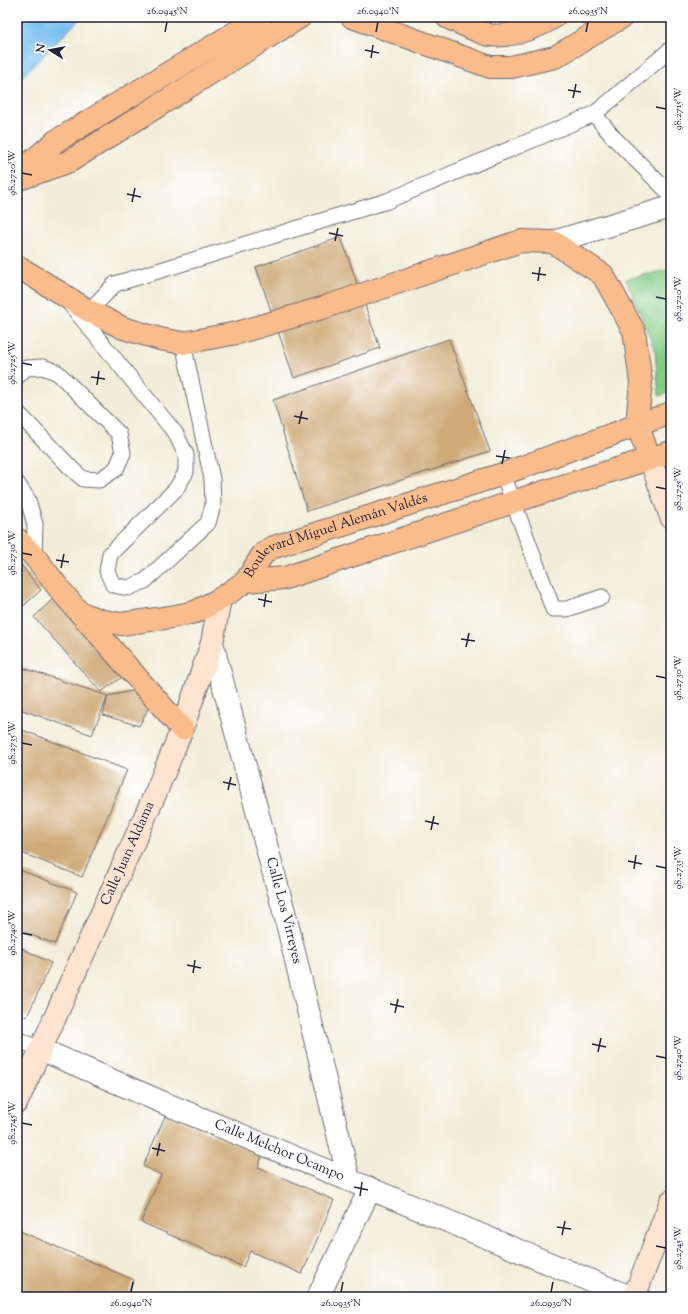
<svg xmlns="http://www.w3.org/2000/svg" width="688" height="1314" viewBox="0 0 688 1314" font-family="'Sorts Mill Goudy',serif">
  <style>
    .green { fill: #84cc88; stroke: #537762 }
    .water { fill: #77bfef; stroke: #4c7095 }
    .building { fill: #cfaa78 }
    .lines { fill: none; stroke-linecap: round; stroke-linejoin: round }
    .service-casing { stroke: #6a6972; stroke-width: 17 }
    .minor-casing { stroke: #6a6972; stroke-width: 24 }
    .secondary-casing { stroke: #6a6972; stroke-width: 24 }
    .primary-casing { stroke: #6a6972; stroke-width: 24 }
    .service { stroke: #fff; stroke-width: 15 }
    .minor { stroke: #fff; stroke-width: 22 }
    .secondary { stroke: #fde4d1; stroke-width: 22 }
    .primary { stroke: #fabc8b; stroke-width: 22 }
    .ticks { fill: none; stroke: #22223b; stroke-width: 1.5 }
    .labels { text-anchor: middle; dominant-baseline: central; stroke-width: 3; stroke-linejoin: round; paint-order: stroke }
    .street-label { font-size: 14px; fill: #22223b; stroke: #fff }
    .neatline { fill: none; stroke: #22223b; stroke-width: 1.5 }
    .ticks-label { font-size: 10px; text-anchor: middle; fill: #22223b }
  </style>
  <rect width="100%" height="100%" fill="#fff"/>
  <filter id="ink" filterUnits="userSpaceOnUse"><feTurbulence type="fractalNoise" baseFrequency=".025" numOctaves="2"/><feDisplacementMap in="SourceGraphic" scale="8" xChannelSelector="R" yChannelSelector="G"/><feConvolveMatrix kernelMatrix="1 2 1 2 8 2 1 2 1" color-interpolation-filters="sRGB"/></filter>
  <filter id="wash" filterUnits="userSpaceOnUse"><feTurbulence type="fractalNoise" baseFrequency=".012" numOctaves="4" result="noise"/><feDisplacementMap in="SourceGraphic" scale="16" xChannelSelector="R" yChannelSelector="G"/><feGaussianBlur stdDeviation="0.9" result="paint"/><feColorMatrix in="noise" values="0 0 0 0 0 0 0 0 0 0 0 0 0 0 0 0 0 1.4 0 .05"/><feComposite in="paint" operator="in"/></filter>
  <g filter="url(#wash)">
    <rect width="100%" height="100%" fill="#f1edd8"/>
    <!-- green -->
    <path class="green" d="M671 269V392L659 396 655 351 626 279Z"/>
    <!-- water -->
    <path class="water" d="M17 17H82L17 82Z"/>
    <g id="blocks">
      <!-- building -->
      <path class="building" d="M341 237 380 348 294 378 256 267Z
        M449 339 490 451 307 511 273 400Z
        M17 560 41 590 17 612Z
        M56 596 126 674 101 692 34 617Z
        M17 666 108 696 92 735 17 708Z
        M136 690 150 705 139 726 103 715 108 696Z
        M17 728 127 770 82 877 17 851Z
        M17 869 77 892 55 944 17 930Z
        M17 946 51 963 27 1017 17 1013Z
        M166 1114 262 1156 258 1167 334 1200 302 1274 250 1251 243 1267 141 1222 161 1175 143 1166Z
        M20 1231 134 1280 128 1293 138 1297H17V1237Z"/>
    </g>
  </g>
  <g filter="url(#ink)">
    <use href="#blocks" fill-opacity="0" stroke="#6a6972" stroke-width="1"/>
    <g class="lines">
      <!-- service casing -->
      <g class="service-casing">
        <path id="service" d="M594 114 614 138 671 195
          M70 304 176 434 186 455V472L176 489 110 554 107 571 113 585 128 588 145 581 208 523 213 505 212 479 183 343
          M89 311 115 284 387 201 594 114 610 101 671 49
          M17 377 26 368 43 367 58 373 119 434 123 453 116 469 99 480 83 479 71 468 17 412
          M503 474 553 609H567L602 597
          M17 483 28 500 35 524 34 556
          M17 1039 40 1049"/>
      </g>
      <!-- minor casing -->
      <g class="minor-casing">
        <g id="minor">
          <path d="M553 242 671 207"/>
          <path id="s1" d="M212 643 286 919 349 1180"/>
          <path id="s2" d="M40 1049 164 1103 630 1297"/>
          <path d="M318 1297 370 1189"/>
        </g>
      </g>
      <!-- secondary casing -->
      <g class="secondary-casing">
        <g id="secondary">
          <path d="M650 459 671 517"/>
          <path id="s3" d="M17 1102 156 792 182 729 212 643 220 599"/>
          <path d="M634 1297 671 1201"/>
        </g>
      </g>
      <!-- primary casing -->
      <g class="primary-casing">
        <g id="primary">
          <path d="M352 17 490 67H511L555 57 622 17"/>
          <path d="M447 17C458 22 479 33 490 35 509 38 539 27 554 17"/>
          <path d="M17 174 56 141 261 17"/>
          <path d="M17 180 70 161 300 17"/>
          <path d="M17 266 89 311 123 328 160 339 183 343 237 333 322 308 521 241 553 242 603 275 634 331 641 382 637 424 650 459"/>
          <path id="s4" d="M17 539 34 556 61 591 79 612 99 620 121 624 171 617 195 612 220 599 246 581 263 554 271 548 503 474 671 413"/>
          <path d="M246 581 285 578 525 498 671 452"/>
          <path d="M80 613 182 729"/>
        </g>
      </g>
      <!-- service -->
      <use href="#service" class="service"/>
      <!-- minor -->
      <use href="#minor" class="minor"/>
      <!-- secondary -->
      <use href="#secondary" class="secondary"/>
      <!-- primary -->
      <use href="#primary" class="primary"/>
    </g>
  </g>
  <!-- ticks -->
  <path class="ticks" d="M165 32 167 22M376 32 378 22M586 32 588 22M365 50 379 53M371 58 373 45M568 90 581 92M573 98 576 84M656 107 666 109M22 173 32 175M127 194 141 197M132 202 135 188M329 233 343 236M335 241 338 228M532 273 546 275M538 281 540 267M656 297 666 299M22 363 32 365M91 377 105 379M97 385 99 371M294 416 308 419M299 424 302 411M496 456 510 458M502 464 505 450M656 487 666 489M22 553 32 555M56 560 69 562M61 568 64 554M258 599 272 602M264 607 266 594M461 639 475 641M466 647 469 633M656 676 666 678M22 743 32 745M223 782 236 785M228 790 231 777M425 821 439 824M431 830 434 816M628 861 642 864M656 866 666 868M634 869 636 855M22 933 32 935M187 965 201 968M193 973 195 960M390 1004 404 1007M395 1013 398 999M592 1044 606 1047M598 1052 601 1038M656 1056 666 1058M22 1123 32 1125M152 1148 165 1151M157 1156 160 1143M354 1187 368 1190M360 1196 362 1182M557 1227 571 1229M562 1235 565 1221M656 1246 666 1248M131 1292 133 1282M341 1292 343 1282M551 1292 553 1282"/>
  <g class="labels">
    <!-- street labels -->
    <g class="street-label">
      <text stroke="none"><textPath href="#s4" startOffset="380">Boulevard Miguel Alemán Valdés</textPath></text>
      <text stroke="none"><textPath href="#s3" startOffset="272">Calle Juan Aldama</textPath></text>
      <text stroke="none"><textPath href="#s1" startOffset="277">Calle Los Virreyes</textPath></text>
      <text stroke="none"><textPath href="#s2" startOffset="260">Calle Melchor Ocampo</textPath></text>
    </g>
  </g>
  <!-- margin -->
  <rect width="688" height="1314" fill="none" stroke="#fff" stroke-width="44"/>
  <!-- north arrow -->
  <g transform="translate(50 50) rotate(281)" stroke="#ffffff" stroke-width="3" paint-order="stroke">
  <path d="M0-3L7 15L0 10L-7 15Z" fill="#22223b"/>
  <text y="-6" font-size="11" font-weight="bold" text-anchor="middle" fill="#22223b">N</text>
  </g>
  <rect x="22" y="22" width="644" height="1270" class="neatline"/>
  <g class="ticks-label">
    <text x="167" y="14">26.0945°N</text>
    <text x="378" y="14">26.0940°N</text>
    <text x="588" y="14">26.0935°N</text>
    <text transform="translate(677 109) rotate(-90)" y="4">98.2715°W</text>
    <text transform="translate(11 173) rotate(-90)" y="4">98.2720°W</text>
    <text transform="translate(677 299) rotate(-90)" y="4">98.2720°W</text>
    <text transform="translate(11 363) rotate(-90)" y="4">98.2725°W</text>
    <text transform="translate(677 489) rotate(-90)" y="4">98.2725°W</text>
    <text transform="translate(11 553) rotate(-90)" y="4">98.2730°W</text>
    <text transform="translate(677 678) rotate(-90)" y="4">98.2730°W</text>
    <text transform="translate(11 743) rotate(-90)" y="4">98.2735°W</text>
    <text transform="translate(677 868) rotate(-90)" y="4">98.2735°W</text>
    <text transform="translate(11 933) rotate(-90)" y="4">98.2740°W</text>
    <text transform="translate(677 1058) rotate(-90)" y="4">98.2740°W</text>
    <text transform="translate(11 1123) rotate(-90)" y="4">98.2745°W</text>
    <text transform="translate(677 1248) rotate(-90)" y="4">98.2745°W</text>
    <text x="131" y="1306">26.0940°N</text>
    <text x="341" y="1306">26.0935°N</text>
    <text x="551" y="1306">26.0930°N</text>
  </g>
</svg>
